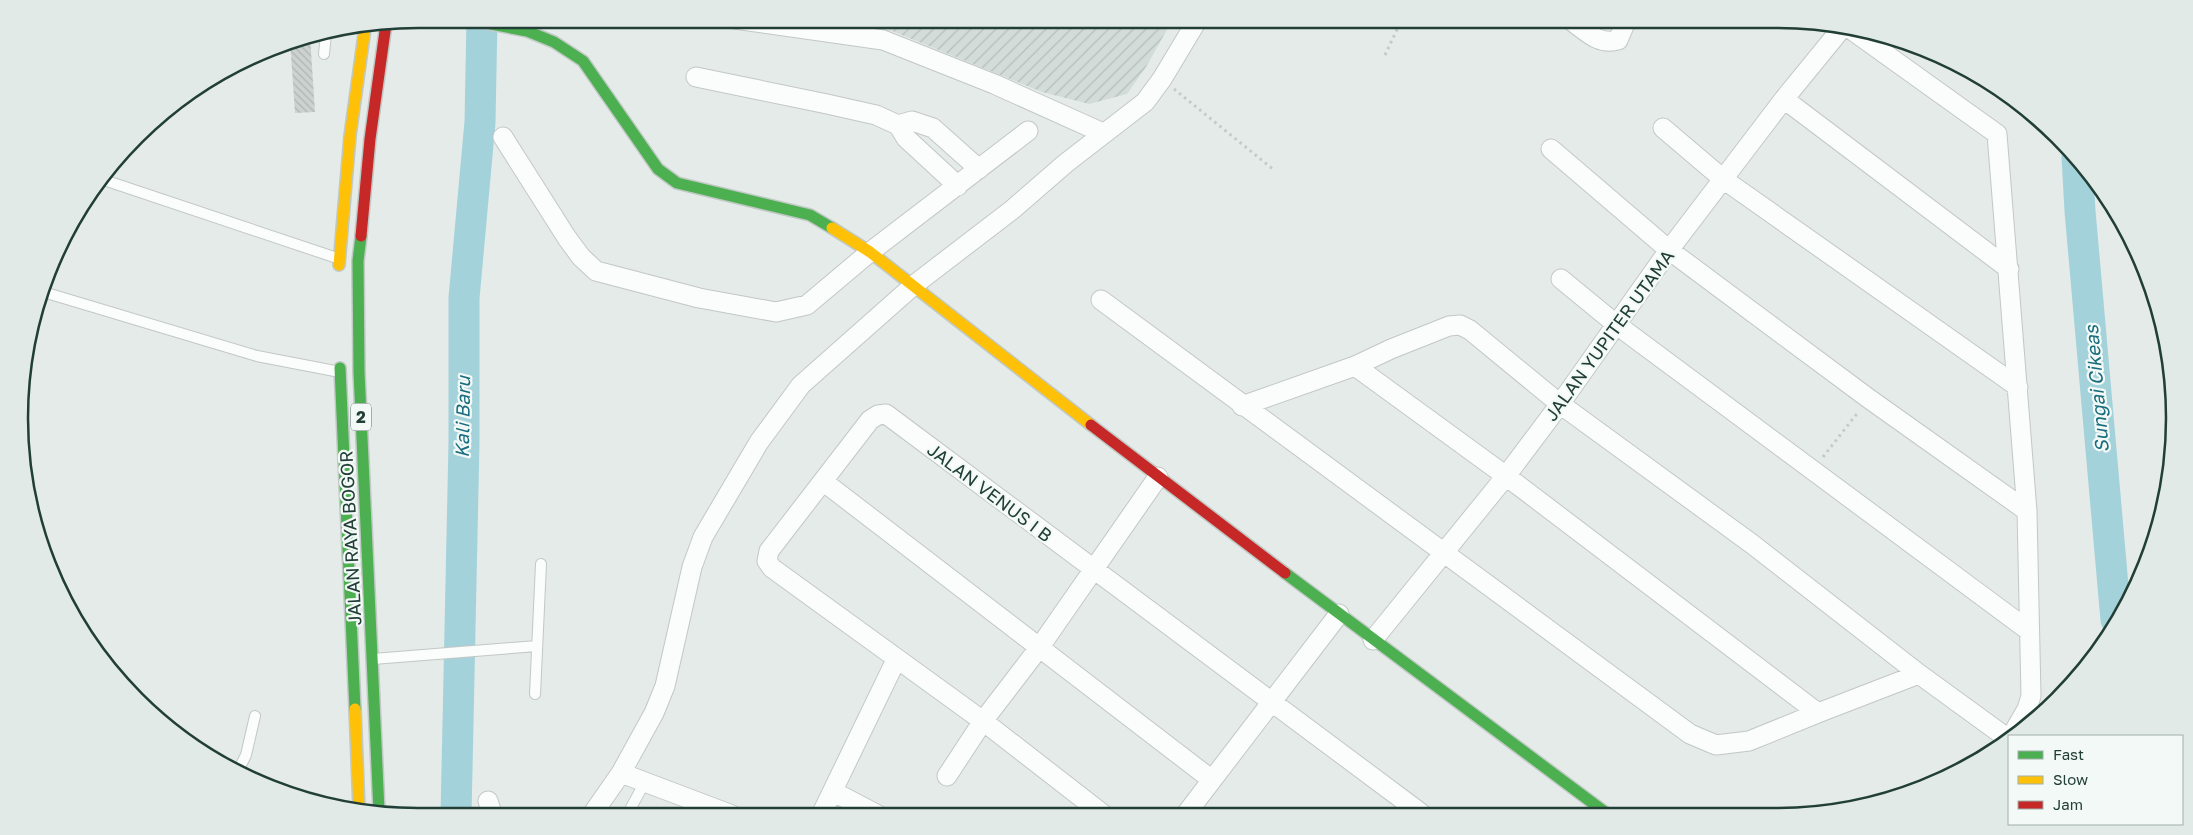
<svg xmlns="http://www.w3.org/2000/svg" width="2193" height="835" viewBox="0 0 2193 835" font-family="'Golos Text',sans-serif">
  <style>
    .industrial { fill: url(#industrial-furrows) }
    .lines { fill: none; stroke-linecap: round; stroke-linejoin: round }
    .river { stroke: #a4d2db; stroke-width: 31 }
    .building { fill: url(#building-back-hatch) }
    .lane-casing { stroke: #c2c8c5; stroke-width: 12 }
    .street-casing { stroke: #c2c8c5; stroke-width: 21 }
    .fast-casing { stroke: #c0c9c5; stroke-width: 14 }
    .slow-casing { stroke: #c0c9c5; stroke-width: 14 }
    .jam-casing { stroke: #c0c9c5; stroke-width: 14 }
    .path { stroke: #c1cbc7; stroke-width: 3; stroke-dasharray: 2.5 4; stroke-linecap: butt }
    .lane { stroke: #fbfcfc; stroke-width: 10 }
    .street { stroke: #fbfcfc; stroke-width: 19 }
    .fast { stroke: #4caf50; stroke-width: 11 }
    .slow { stroke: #ffc107; stroke-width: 11 }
    .jam { stroke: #c62828; stroke-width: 11 }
    .labels { text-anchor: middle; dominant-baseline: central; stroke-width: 4.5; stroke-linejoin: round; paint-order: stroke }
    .shield { fill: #f3f9f6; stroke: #607770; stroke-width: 1 }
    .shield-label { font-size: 16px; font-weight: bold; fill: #213f37 }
    .street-label { font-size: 18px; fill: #213f37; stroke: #f3f9f6 }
    .water-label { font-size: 19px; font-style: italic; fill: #186d7e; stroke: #f3f9f6 }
    .rim { fill: none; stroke: #213f37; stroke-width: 2.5 }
  </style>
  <defs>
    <pattern id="industrial-furrows" width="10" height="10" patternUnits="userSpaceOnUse" patternTransform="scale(1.25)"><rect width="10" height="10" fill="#d3dcd8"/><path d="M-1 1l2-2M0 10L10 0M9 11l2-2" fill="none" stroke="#b5beba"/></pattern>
    <pattern id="building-back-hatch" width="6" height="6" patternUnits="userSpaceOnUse" patternTransform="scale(1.25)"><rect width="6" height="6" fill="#ccd2cf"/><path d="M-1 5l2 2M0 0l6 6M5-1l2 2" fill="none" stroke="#afb5b2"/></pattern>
  </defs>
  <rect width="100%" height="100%" fill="#e5ebe8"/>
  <!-- industrial -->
  <path class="industrial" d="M797 19H1173L1146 67 1127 94 1089 104 1042 92 892 31Z"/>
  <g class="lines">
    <!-- river -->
    <path class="river" d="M2077 157 2080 211 2116 620
      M456 816 464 442V298L480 122 482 19"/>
  </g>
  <!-- building -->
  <path class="building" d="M310 36 315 112 295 113 290 40Z"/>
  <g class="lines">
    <!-- lane casing -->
    <g class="lane-casing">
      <path id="lane" d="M324 54 326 34
        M104 180 337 258
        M40 291 257 356 340 372
        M373 659 537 646
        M535 694 541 564
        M237 773 246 755 255 716
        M627 815 645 782"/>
    </g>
    <!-- street casing -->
    <g class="street-casing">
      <path id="street" d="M735 19 883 40 994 84 1103 133
        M1569 19C1585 30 1598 46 1618 40L1627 19
        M1849 28 1997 134 2027 511 2031 696 2027 709 2012 735
        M696 77 827 104 876 115 898 125 912 121 933 128 979 169
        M1784 99 2009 269
        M898 125 906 138 958 186
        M1663 128 1723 179 2018 387
        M503 137 567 238 581 257 596 271 699 298 776 312 807 305 870 252 1028 131
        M1551 149 1669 250 1868 398 2027 511
        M1561 279 1617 325 2028 630
        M1101 300 1690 734 1716 745 1749 741 1818 713
        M1355 366 1506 476 1818 713 1919 674
        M1242 406 1355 366 1391 349 1449 326 1460 325 1470 330 1560 404 1752 544 1919 674 2007 738
        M824 482 1212 780
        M1373 640 1506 476 1560 404 1669 250 1784 99 1842 28
        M621 773 732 815
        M947 776 983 721 1039 648 1158 477
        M834 792 878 815
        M488 801 493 816
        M1186 814 1339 614
        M821 815 896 660
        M1104 815 983 721 772 568 767 561 769 551 870 420 878 415 886 414 1422 814
        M591 816 621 773 654 713 665 686 692 567 703 537 759 442 801 385 914 285 1013 209 1066 163 1145 102 1162 79 1198 19"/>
    </g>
    <!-- fast casing -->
    <g class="fast-casing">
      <path id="fast" d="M465 19 527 31 554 42 583 61 658 169 677 183 810 215 832 228
        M361 236 358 261 359 372 379 811
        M340 368 355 709
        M1285 573 1606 813"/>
    </g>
    <!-- slow casing -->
    <g class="slow-casing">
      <path id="slow" d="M832 228 870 252 1091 425
        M339 265 350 136 365 28
        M355 709 359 809"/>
    </g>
    <!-- jam casing -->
    <g class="jam-casing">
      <path id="jam" d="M361 236 370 139 386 24
        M1091 425 1285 573"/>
    </g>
    <!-- path -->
    <path class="path" d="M1385 55 1402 19
      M1174 89 1274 170
      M1823 457 1859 411"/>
    <!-- lane -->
    <use href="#lane" class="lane"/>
    <!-- street -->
    <use href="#street" class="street"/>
    <!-- fast -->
    <use href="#fast" class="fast"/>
    <!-- slow -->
    <use href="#slow" class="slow"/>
    <!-- jam -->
    <use href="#jam" class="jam"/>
  </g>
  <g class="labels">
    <!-- shield labels -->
    <rect class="shield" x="351" y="403.5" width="20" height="27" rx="4"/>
    <g class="shield-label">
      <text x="361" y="417">2</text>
    </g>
    <!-- street labels -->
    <g class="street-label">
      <text transform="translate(1609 335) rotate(-54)">JALAN YUPITER UTAMA</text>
      <text transform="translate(990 492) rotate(37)">JALAN VENUS I B</text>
      <text transform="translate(350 538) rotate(-93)">JALAN RAYA BOGOR</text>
    </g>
    <!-- water labels -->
    <g class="water-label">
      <text transform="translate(2096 389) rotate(-95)">Sungai Cikeas</text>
      <text transform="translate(462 417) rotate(-89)">Kali Baru</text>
    </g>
  </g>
  <!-- crop -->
  <path d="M0 0H2193V835H0ZM418 28H1776A390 390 0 0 1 2166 418V418A390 390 0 0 1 1776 808H418A390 390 0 0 1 28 418V418A390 390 0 0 1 418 28Z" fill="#e2eae7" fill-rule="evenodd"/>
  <path class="rim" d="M418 28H1776A390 390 0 0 1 2166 418V418A390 390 0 0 1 1776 808H418A390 390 0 0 1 28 418V418A390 390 0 0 1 418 28Z"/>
  <!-- legend -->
  <rect x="2008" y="735" width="175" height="90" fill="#f3f9f6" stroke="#9fafaa"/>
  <rect x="2018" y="751" width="25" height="8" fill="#4caf50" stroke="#9fafaa"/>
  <text x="2053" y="760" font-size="15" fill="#213f37">Fast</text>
  <rect x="2018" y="776" width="25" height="8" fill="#ffc107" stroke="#9fafaa"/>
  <text x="2053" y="785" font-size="15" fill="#213f37">Slow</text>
  <rect x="2018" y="801" width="25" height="8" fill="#c62828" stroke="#9fafaa"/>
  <text x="2053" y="810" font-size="15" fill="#213f37">Jam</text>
</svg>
